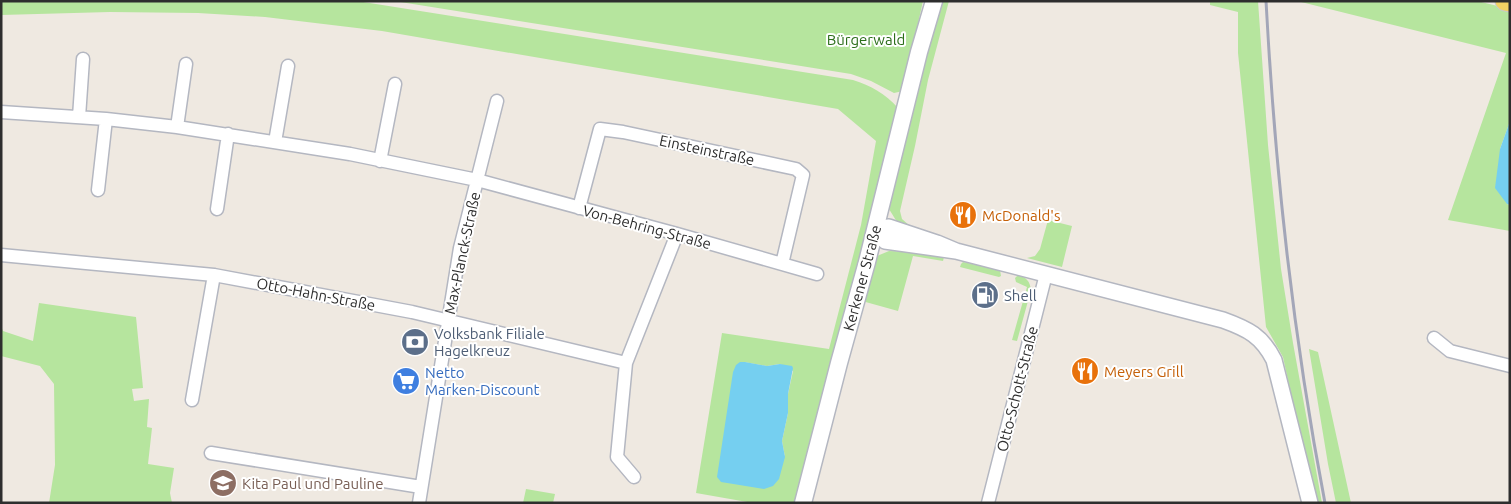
<svg xmlns="http://www.w3.org/2000/svg" width="1511" height="504" viewBox="0 0 1511 504" font-family="Ubuntu,sans-serif">
  <style>
    .green { fill: #b6e59e; fill-rule: evenodd }
    .water { fill: #75cff0 }
    .lines { fill: none; stroke-linecap: round; stroke-linejoin: round }
    .minor-casing { stroke: #b4b7c1; stroke-width: 15 }
    .tertiary-casing { stroke: #b4b7c1; stroke-width: 18 }
    .secondary-casing { stroke: #b4b7c1; stroke-width: 19 }
    .primary-casing { stroke: #c9c9c9; stroke-width: 21 }
    .minor { stroke: #fff; stroke-width: 12 }
    .tertiary { stroke: #fff; stroke-width: 15 }
    .secondary { stroke: #fff; stroke-width: 16 }
    .primary { stroke: #f2d163; stroke-width: 19 }
    .rail { stroke: #a3a6b8; stroke-width: 3 }
    .labels { text-anchor: middle; dominant-baseline: central; stroke-width: 4; stroke-linejoin: round; paint-order: stroke }
    .park-label { font-size: 15px; fill: #2c6e1b; stroke: #fff }
    .street-label { font-size: 15px; fill: #2e2e2e; stroke: #fff }
    .food-label { font-size: 15px; fill: #c56008; stroke: #fff; text-anchor: start }
    .service-label { font-size: 15px; fill: #4e5e75; stroke: #fff; text-anchor: start }
    .shop-label { font-size: 15px; fill: #366cbe; stroke: #fff; text-anchor: start }
    .education-label { font-size: 15px; fill: #785e54; stroke: #fff; text-anchor: start }
  </style>
  <rect width="100%" height="100%" fill="#efe9e1"/>
  <!-- green -->
  <path class="green" d="M1 1H357L853 80C871 86 885 93 898 108L867 235 797 503H753L696 493 722 333 829 349 861 225 876 141 838 109 382 31 265 17 198 13 110 12 1 15ZM744 362 767 366 780 364 793 371 788 394V413L782 441 785 457Z
    M394 1H923L903 91 894 93 871 81 851 74Z
    M938 1H949L928 80 915 146 900 211 902 219 910 226 897 222 889 209Z
    M1210 1H1258L1268 145 1281 269 1293 343 1322 503H1314L1283 357 1266 327 1238 53V12L1210 5Z
    M1297 1H1477L1510 9V121L1500 149 1507 204 1510 205V231L1448 220 1506 53Z
    M1048 220 1072 226 1062 267 1027 258 1035 256 1040 249Z
    M889 251 915 252 944 257 943 261 913 256 898 311 862 301 877 256Z
    M963 262 1000 270 1001 276 999 277 960 267 961 264Z
    M1018 275C1026 277 1030 281 1031 290L1017 341 1012 340 1027 287 1016 282 1015 278Z
    M39 303 136 317 143 388 132 389 134 401 149 399 147 427 152 428 148 464 174 468 170 493 172 503H49L55 465 54 384 40 366 1 356V326L3 331 33 341Z
    M1309 349 1318 352 1351 503H1336L1328 464Z
    M526 489 555 494 553 503H523Z"/>
  <!-- water -->
  <path class="water" d="M1510 121V205L1507 204 1495 188 1500 149Z
    M740 362H745L767 366 780 364 792 366 793 368 788 394V413L782 441 785 457 779 479 773 486 764 489 721 482 717 477 733 372 736 365Z"/>
  <g class="lines">
    <!-- minor casing -->
    <g class="minor-casing">
      <path id="minor" d="M1 112 106 119 177 127 350 154 477 180 677 234 817 274
        M79 117 83 59
        M177 127 186 64
        M275 142 288 66
        M380 161 395 84
        M98 190 106 119
        M579 208 600 129 623 132 796 169 803 175 782 264
        M217 209 228 134
        M1 255 214 275 412 312 626 363
        M1434 338 1450 351 1510 366
        M192 400 214 275
        M211 453 421 487
        M634 477 617 457 626 363 677 234
        M419 503 460 248 497 101
        M988 503 1046 274"/>
    </g>
    <!-- tertiary casing -->
    <g class="tertiary-casing">
      <path id="tertiary" d="M956 251 937 243 889 227 882 228 875 231 885 241 956 251 1223 320C1248 329 1262 336 1274 360L1310 503"/>
    </g>
    <!-- secondary casing -->
    <g class="secondary-casing">
      <path id="secondary" d="M803 503 839 363 867 262 919 52 934 1"/>
    </g>
    <!-- primary casing -->
    <g class="primary-casing">
      <path id="primary" d="M1505 1 1510 2"/>
    </g>
    <!-- minor -->
    <use href="#minor" class="minor"/>
    <!-- tertiary -->
    <use href="#tertiary" class="tertiary"/>
    <!-- secondary -->
    <use href="#secondary" class="secondary"/>
    <!-- primary -->
    <use href="#primary" class="primary"/>
    <!-- rail -->
    <path class="rail" d="M1266 1C1275 170 1293 337 1325 503"/>
  </g>
  <!-- icons -->
  <defs>
    <g id="restaurant-disc" transform="scale(1.4375)"><circle r="9.5" fill="#e8710a" stroke="#fff"/><path d="M-5-6h1v4h1v-4h1v4h1v-4h1v5L-1.5 .5V6h-2V.5L-5-1ZM5-6V6H3V1.5H1.5Q1.5-4 5-6Z" fill="#fff"/></g>
    <g id="fuel-disc" transform="scale(1.4375)"><circle r="9.5" fill="#5c6f8a" stroke="#fff"/><path d="M-5.5-6h7V0h2V4h1.3V-2.5L3-4.5l.8-.8L6-3V5H2.5V1h-1V6h-7ZM-4.2-4.7v3.2H.2V-4.7Z" fill="#fff"/></g>
    <g id="bank-disc" transform="scale(1.4375)"><circle r="9.5" fill="#5c6f8a" stroke="#fff"/><path d="M-6-4H6V4H-6ZM0-2.3a2.3 2.3 0 1 0 0 4.6a2.3 2.3 0 1 0 0-4.6Z" fill="#fff"/></g>
    <g id="supermarket-disc" transform="scale(1.4375)"><circle r="9.5" fill="#3f7fe0" stroke="#fff"/><path d="M-6-5.5h2.5l.6 2H6L4.5 2H-2.5L-4.4-4H-6ZM-1.5 3.2a1.3 1.3 0 1 0 .1 0ZM3 3.2a1.3 1.3 0 1 0 .1 0Z" fill="#fff"/></g>
    <g id="school-disc" transform="scale(1.4375)"><circle r="9.5" fill="#8d6e63" stroke="#fff"/><path d="M0-5L7-2L0 1L-7-2ZM-4 1L0 2.5L4 1V4Q0 6-4 4Z" fill="#fff"/></g>
  </defs>
  <g fill-rule="evenodd">
    <use href="#restaurant-disc" x="963" y="215"/>
    <use href="#fuel-disc" x="985" y="295"/>
    <use href="#bank-disc" x="415" y="342"/>
    <use href="#restaurant-disc" x="1085" y="371"/>
    <use href="#supermarket-disc" x="406" y="381"/>
    <use href="#school-disc" x="223" y="483"/>
  </g>
  <g class="labels">
    <!-- park labels -->
    <g class="park-label">
      <text x="866" y="39">Bürgerwald</text>
    </g>
    <!-- street labels -->
    <g class="street-label">
      <text transform="translate(707 150) rotate(12)">Einsteinstraße</text>
      <text transform="translate(647 227) rotate(15)">Von-Behring-Straße</text>
      <text transform="translate(462 253) rotate(-78)">Max-Planck-Straße</text>
      <text transform="translate(862 278) rotate(-75)">Kerkener Straße</text>
      <text transform="translate(316 294) rotate(11)">Otto-Hahn-Straße</text>
      <text transform="translate(1017 389) rotate(-76)">Otto-Schott-Straße</text>
    </g>
    <!-- food labels -->
    <g class="food-label">
      <text x="982" y="215">McDonald's</text>
      <text x="1104" y="371">Meyers Grill</text>
    </g>
    <!-- service labels -->
    <g class="service-label">
      <text x="1004" y="295">Shell</text>
      <text x="434" y="333">Volksbank Filiale<tspan x="434" dy="17">Hagelkreuz</tspan></text>
    </g>
    <!-- shop labels -->
    <g class="shop-label">
      <text x="425" y="372">Netto<tspan x="425" dy="17">Marken-Discount</tspan></text>
    </g>
    <!-- education labels -->
    <g class="education-label">
      <text x="242" y="483">Kita Paul und Pauline</text>
    </g>
  </g>
  <!-- border -->
  <rect width="1511" height="504" fill="none" stroke="#2e2e2e" stroke-width="5"/>
</svg>
